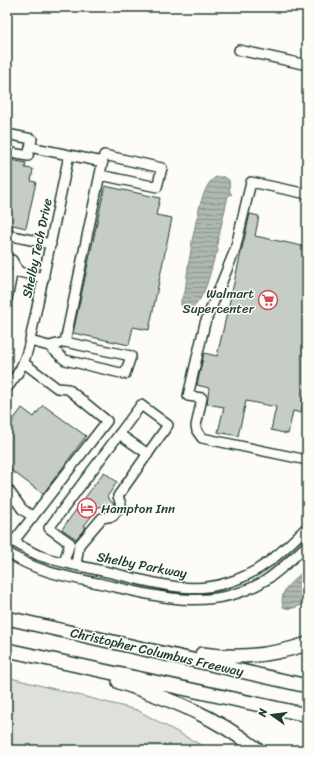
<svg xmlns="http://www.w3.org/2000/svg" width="314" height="757" viewBox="0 0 314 757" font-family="Sriracha,sans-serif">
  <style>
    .green { fill: #dde0db; stroke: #7e8e88 }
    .water { fill: url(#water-rules); stroke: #75877f }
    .building { fill: #c6cdc7; stroke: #1f3d34 }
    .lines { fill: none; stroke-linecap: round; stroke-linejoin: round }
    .minor-tunnel { stroke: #d1d6d0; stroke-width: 9; stroke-dasharray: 9 4.5; stroke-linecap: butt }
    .minor-casing { stroke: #1f3d34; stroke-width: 12 }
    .highway-casing { stroke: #1f3d34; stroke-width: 16 }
    .minor { stroke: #fdfcf7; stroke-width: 9 }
    .highway { stroke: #fdfcf7; stroke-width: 13 }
    .labels { text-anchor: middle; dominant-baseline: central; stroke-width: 3; stroke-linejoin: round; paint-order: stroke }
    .street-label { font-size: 13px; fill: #1f3d34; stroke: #fdfcf7 }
    .poi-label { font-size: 13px; fill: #1f3d34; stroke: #fdfcf7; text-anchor: end }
  </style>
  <defs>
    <pattern id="water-rules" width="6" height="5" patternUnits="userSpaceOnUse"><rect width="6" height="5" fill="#aeb8b1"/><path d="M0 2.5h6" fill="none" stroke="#8d9791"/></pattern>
  </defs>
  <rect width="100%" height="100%" fill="#fdfcf7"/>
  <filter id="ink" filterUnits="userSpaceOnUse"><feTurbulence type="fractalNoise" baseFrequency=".025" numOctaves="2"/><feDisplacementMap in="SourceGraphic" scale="8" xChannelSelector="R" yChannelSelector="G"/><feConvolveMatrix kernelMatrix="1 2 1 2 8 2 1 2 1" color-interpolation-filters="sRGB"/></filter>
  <g filter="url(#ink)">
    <!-- green -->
    <path class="green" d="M7 677 137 710 210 750H7Z"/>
    <!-- water -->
    <path class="water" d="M216 177H224L229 180 230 193 232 194 228 196 217 244 218 252 215 256C209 275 206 299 189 311L184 309 181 305V300L185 292 188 267 191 250 192 241C196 225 201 184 216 177Z
      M307 568V602C299 606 291 611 283 607 278 589 295 580 307 568Z"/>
    <!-- building -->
    <path class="building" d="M7 159 26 163 25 168 33 169 31 181 36 182 26 228 13 225 12 230 7 229Z
      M105 186 160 198 156 215 172 218 149 330 133 327 129 345 73 333Z
      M250 214 259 216 255 236 307 247V385L301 413 293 411 288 434 271 430 276 407 246 401 238 436 218 432 224 407 207 404 209 388 197 385 204 353 217 356Z
      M43 405 86 436 43 494 7 467V428L22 408 34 417Z
      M104 472 117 482 107 497 114 504 110 511H106L99 506 84 526 86 527 76 539 62 529Z"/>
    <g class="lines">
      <!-- minor-tunnel -->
      <path class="minor-tunnel" d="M104 510 111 500"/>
      <!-- minor casing -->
      <g class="minor-casing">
        <path id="minor" d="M239 50 307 65
          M7 134 32 139 28 156 7 152
          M30 147 103 162
          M307 194 251 182 235 250 205 323 188 396 202 398 196 426 197 431 202 438 307 460
          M7 235 51 244
          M7 259 12 260 19 272
          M7 276 19 272 44 278
          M7 299 12 274
          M30 341 49 346 65 342 131 356 125 374 65 360 49 346
          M65 342 104 155 162 168 157 187 100 175
          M7 388C19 373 24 364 29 345L69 155
          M119 434 148 454
          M7 488 22 509 33 517
          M7 537C17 544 27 550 38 555 59 563 82 566 103 571 142 579 186 596 226 583 261 573 282 552 307 527
          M14 541 107 421 68 389 57 388 24 363
          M7 552C33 571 67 577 98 583 156 596 211 614 266 580 281 570 294 557 307 545
          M64 562 70 543 49 528 141 405 168 425 118 496 121 505 113 516 102 518 79 545 76 565"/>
      </g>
      <!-- highway casing -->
      <g class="highway-casing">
        <path id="highway" d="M7 618 307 686
          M7 650 307 715
          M202 654C237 659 274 655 307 644
          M119 682C172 700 213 715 258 750"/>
      </g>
      <!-- minor -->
      <use href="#minor" class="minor"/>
      <!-- highway -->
      <use href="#highway" class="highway"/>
    </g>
  </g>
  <!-- icons -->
  <defs>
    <g id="supermarket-ring" transform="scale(1)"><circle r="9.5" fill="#fdfcf7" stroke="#d1495b" stroke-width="1.5"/><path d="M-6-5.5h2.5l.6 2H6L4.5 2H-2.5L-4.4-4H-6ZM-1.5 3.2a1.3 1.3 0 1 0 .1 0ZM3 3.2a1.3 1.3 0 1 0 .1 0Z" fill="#d1495b"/></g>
    <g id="hotel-ring" transform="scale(1)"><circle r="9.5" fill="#fdfcf7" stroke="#d1495b" stroke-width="1.5"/><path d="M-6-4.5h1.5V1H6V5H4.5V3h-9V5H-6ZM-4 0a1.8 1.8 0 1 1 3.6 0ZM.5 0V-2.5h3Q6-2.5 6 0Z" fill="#d1495b"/></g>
  </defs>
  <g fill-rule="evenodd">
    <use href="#supermarket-ring" x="268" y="300"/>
    <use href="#hotel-ring" x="87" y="508"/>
  </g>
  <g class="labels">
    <!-- street labels -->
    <g class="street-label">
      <text transform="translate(37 248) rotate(-78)">Shelby Tech Drive</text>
      <text transform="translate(142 565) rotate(11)">Shelby Parkway</text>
      <text transform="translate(157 652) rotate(13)">Christopher Columbus Freeway</text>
    </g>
    <!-- poi labels -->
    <g class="poi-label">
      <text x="254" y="293">Walmart<tspan x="254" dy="15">Supercenter</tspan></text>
      <text x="101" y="508" text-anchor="start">Hampton Inn</text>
    </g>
  </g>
  <!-- margin -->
  <rect width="314" height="757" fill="none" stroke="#fdfcf7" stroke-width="24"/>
  <rect x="12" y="12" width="290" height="733" fill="none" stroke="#1f3d34" stroke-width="1.5" filter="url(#ink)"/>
  <!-- north arrow -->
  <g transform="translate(272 715) rotate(284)" stroke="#fdfcf7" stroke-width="3" paint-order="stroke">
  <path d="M0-3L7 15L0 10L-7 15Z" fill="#1f3d34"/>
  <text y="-6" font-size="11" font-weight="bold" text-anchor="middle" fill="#1f3d34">N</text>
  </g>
</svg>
